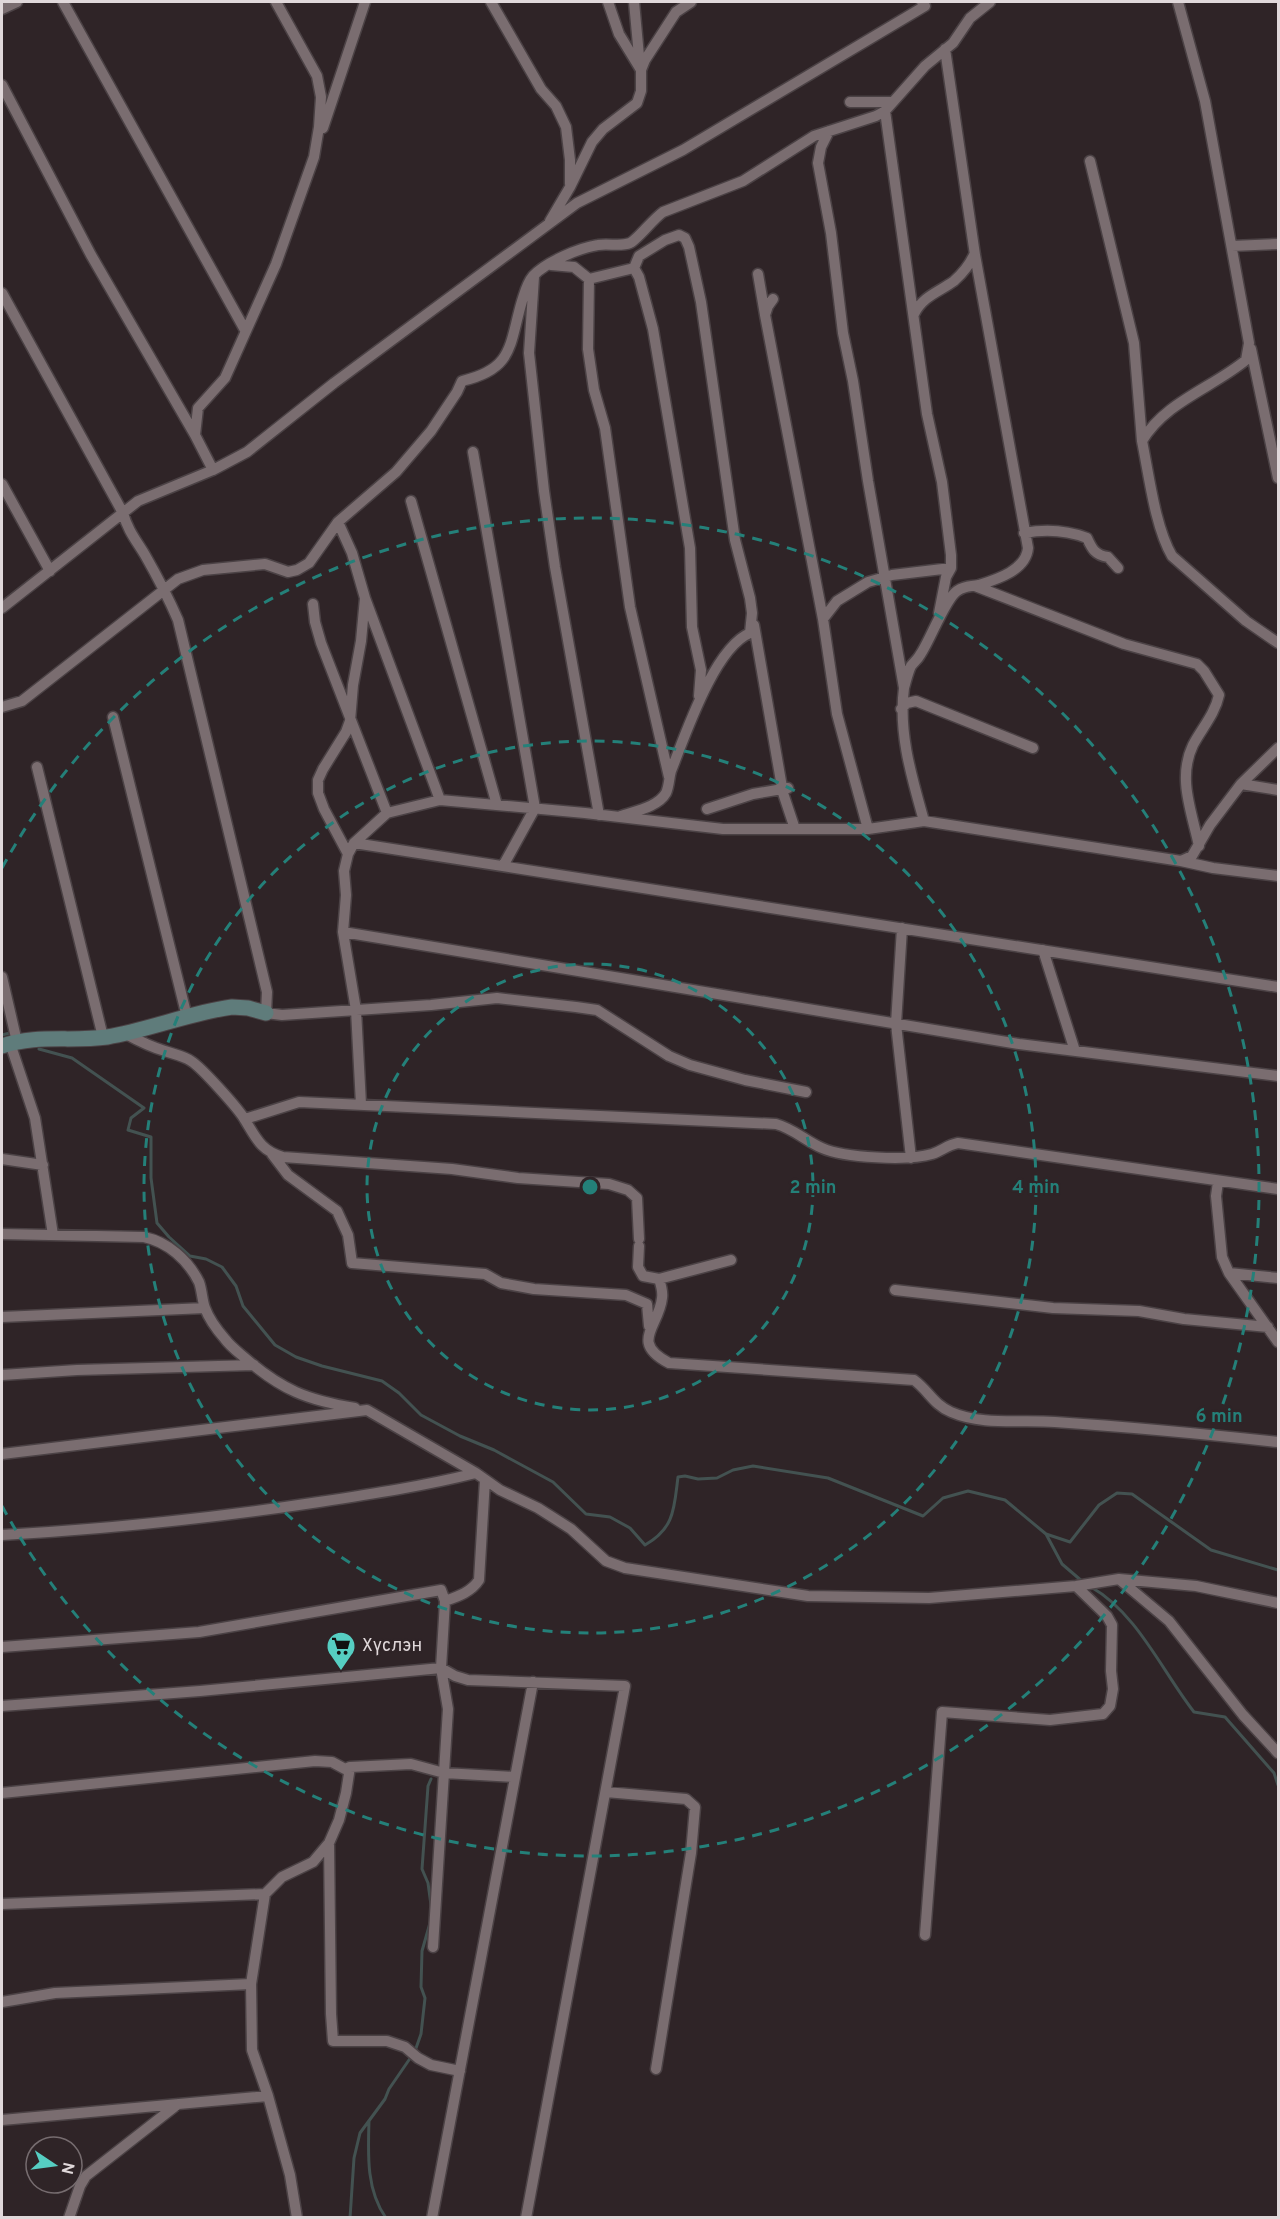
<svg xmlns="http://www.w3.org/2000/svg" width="1280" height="2219" viewBox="0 0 1280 2219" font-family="Overpass,sans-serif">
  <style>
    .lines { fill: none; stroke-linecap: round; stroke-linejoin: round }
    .stream { stroke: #435251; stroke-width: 3 }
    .street-casing { stroke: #4b4245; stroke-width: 13 }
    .secondary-casing { stroke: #4b4245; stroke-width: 17 }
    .street { stroke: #7a6d70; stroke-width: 10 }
    .secondary { stroke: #5f7c7b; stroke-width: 15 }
    .ring { fill: none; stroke: #248079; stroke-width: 3; stroke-dasharray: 10 8 }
    .labels { text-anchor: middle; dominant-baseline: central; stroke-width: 4.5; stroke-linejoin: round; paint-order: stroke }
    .poi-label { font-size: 18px; fill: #e0d8da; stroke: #2f2427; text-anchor: start }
    .centre { fill: #248079; stroke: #2f2427; stroke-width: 3 }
    .ring-label { font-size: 18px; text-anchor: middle; font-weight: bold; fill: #248079; stroke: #2f2427; stroke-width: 4.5; stroke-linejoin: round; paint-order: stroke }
  </style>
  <rect width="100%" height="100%" fill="#2f2427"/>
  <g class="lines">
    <!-- stream -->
    <path class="stream" d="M2 1035 10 1033
      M39 1049 72 1058 144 1108 131 1118 128 1130 151 1137V1178L157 1223 169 1237 190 1256 206 1259 222 1267 236 1286 243 1306 275 1345 296 1357 322 1366 382 1381 399 1393 421 1415 460 1436 494 1450 553 1482 586 1514 610 1517 630 1528 645 1545C675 1528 674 1508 678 1477L685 1476 698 1479 717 1478 733 1470 753 1466 828 1478 923 1516 943 1498 968 1491 1005 1500 1046 1534 1070 1542 1099 1505 1117 1493 1132 1494 1211 1550 1278 1570
      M1046 1534 1062 1564 1083 1582
      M1091 1587C1137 1613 1162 1671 1194 1712L1225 1717 1274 1773 1278 1785
      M431 1779 428 1786 422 1869 428 1883 431 1905
      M415 2051 421 2034 425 1998 421 1987 422 1951 430 1923
      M369 2121C368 2154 366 2190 386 2218
      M350 2218 354 2158 360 2133 385 2099 389 2089 411 2057"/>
    <!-- street casing -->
    <g class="street-casing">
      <path id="street" d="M63 2 245 330
        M491 2 541 89 556 106 566 127 570 160V184
        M608 2 619 34 641 70
        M634 2 640 67
        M1178 2 1205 101 1249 343 1246 360C1212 388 1165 402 1142 441 1149 475 1155 527 1172 556L1246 621 1278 643
        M2 9 17 2
        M2 85 91 255 195 435 213 470
        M850 102H892
        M885 111 927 414 942 482 951 555V568L946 577 939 613
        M323 128 365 2
        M829 131 821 147 818 163 831 233 843 333 853 381 868 481 904 688C898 733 912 778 924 821
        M1090 161 1134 343 1142 441
        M550 221 570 187 592 142 603 129 637 103 641 91V70L645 60 676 12 691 2
        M1232 246 1278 244
        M551 265 574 267 589 279 634 268 639 256 665 240 679 235 685 238 689 247 701 302 735 540 750 598 752 613 750 633C714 648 685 736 671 771 669 778 669 787 666 793 658 807 635 811 621 816
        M634 268 639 277 653 329 690 548 692 627 701 670 699 696
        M758 274 765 315
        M534 277 529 353 544 491 555 567 599 815
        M589 279 588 349 594 390 605 428 630 607 669 777
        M2 293 123 513C128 531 136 540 145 555 157 576 168 597 178 620L267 992 266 1013 282 1015 431 1005 497 998 576 1007 597 1010 669 1056 690 1065 745 1080 806 1092
        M773 299 768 306 765 315 823 619 837 714 868 829
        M914 314C923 296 939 292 954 281 963 273 969 266 974 255
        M1251 349 1278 478
        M195 435 198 408 225 378 276 264 314 157 319 127 321 97 317 76 276 2
        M473 452 535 808 503 866
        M2 484 50 571
        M411 501 497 805
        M338 522 352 553 365 598 361 641 353 685 350 721 346 732 323 769 318 780V793L324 809 348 854
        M1024 533C1046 529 1066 530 1087 538 1092 549 1095 555 1108 557L1118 568
        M975 586 1124 644 1197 664 1204 671 1219 695C1215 714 1202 728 1193 745 1177 778 1192 812 1199 846
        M365 598 440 800
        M313 604 315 622 321 643 387 813
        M2 608 138 501 213 470 247 452 334 383 577 203 683 150 925 6 922 2
        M823 619 837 601 868 582 892 575 951 568
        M754 625 783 793 795 829
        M904 688C906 681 908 672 911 666 914 662 918 659 920 655 930 641 945 599 957 591 966 585 970 587 979 585 998 579 1026 570 1028 548L975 255 945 49
        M2 707 22 701 178 579 203 570 265 564 288 572 297 570 309 563 338 522 396 472 431 431 457 392 462 381C514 369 509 345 522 301 525 292 527 283 533 276 546 262 579 248 598 245 609 243 620 247 630 243 637 240 653 219 663 212L743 181 814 136 876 116 885 111 925 66 953 43 970 18 990 2
        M901 709 907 703 916 701 1033 748
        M113 717 187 1017
        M37 767 103 1037
        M1241 784 1278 790
        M707 809 753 794 788 788
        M354 843 1278 987
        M1181 861 1192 856 1210 825 1241 784 1278 748
        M902 928 896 1024 911 1158
        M343 932 1019 1044 1278 1076
        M1043 950 1075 1051
        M2 977 17 1042
        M126 1034C139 1041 151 1047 165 1051 173 1054 184 1056 191 1061 201 1067 239 1109 245 1120 256 1138 261 1151 283 1157L452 1169 518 1178 609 1184 628 1190 637 1198 639 1239
        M10 1043 35 1118 53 1235
        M361 1104 356 1010 343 932 346 895 344 871 348 854 354 843 387 813 440 800 585 813 723 829H868L924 821 1181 861 1213 868 1278 876
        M245 1119 299 1102 776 1124C794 1129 806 1141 822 1148 844 1158 909 1161 932 1154 942 1151 947 1145 958 1143L1278 1189
        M272 1154 288 1175 337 1211 348 1235 352 1263 485 1274 501 1283 534 1289 626 1295 647 1304 649 1326
        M2 1159 43 1165
        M1218 1182 1216 1196 1222 1257 1229 1273 1278 1342
        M2 1234 144 1237C168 1242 188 1260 199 1282 202 1290 202 1300 205 1308 209 1319 218 1331 225 1339 230 1346 238 1352 245 1358 282 1390 307 1400 355 1408
        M639 1246 638 1267 643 1276 659 1279C661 1285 663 1292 662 1298 659 1327 629 1342 669 1363L914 1380C928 1390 934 1405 951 1412 983 1426 1021 1419 1055 1422 1130 1427 1204 1434 1278 1442
        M1229 1273 1278 1278
        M659 1279 731 1260
        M895 1290 1053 1308 1139 1311 1184 1319 1268 1327
        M2 1317 205 1308
        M2 1375 77 1370 254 1365
        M2 1454 367 1410 476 1473 500 1490 538 1508 571 1529 606 1561 625 1568 808 1596 929 1598 1076 1586 1119 1579 1196 1586 1278 1603
        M2 1535C108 1529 214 1518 319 1502 372 1494 424 1486 476 1473
        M1119 1579 1169 1621 1243 1715 1278 1753
        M445 1601C459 1596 471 1592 479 1580L485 1480
        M2 1647 199 1632 441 1590 445 1601 441 1668 448 1709 433 1947
        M2 1706 200 1691 441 1668 455 1676 468 1680 625 1686 526 2218
        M606 1792 686 1799 695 1807 691 1853 656 2069
        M2 1793 315 1761 332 1762 345 1769 350 1767
        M329 1843 331 2014 333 2041H387L405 2047 418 2058 431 2065 460 2071
        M2 1904 265 1894
        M925 1935 942 1712 1050 1720 1103 1714 1110 1706 1113 1689 1111 1671 1112 1625 1107 1616 1076 1586
        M2 2002 55 1993 251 1984
        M2 2120 268 2096
        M69 2218 80 2186 86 2176 178 2104
        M297 2218 290 2175 268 2096 252 2050 251 1984 265 1894 282 1877 313 1862 329 1843 339 1820 346 1793 350 1767 411 1764 444 1773 515 1777
        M432 2218 533 1682"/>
    </g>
    <!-- secondary casing -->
    <g class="secondary-casing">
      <path id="secondary" d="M2 1046C36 1034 71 1042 107 1037 149 1030 189 1013 232 1007L248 1008 266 1013"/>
    </g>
    <!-- street -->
    <use href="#street" class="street"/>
    <!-- secondary -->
    <use href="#secondary" class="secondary"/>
  </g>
  <!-- distance rings -->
  <g class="ring">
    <circle cx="590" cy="1187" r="223"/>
    <circle cx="590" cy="1187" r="446"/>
    <path d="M2 868A669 669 0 1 1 2 1506"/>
  </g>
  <!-- icons -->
  <defs>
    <g id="supermarket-pin" transform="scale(1.5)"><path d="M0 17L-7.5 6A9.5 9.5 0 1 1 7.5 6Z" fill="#56cec2" stroke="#2f2427"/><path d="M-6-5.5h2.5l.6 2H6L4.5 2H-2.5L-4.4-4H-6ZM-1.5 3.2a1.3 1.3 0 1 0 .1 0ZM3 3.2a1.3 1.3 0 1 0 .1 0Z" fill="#111"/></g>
  </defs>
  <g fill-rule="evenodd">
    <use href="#supermarket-pin" x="341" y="1646"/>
  </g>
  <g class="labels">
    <!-- poi labels -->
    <g class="poi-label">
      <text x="362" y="1646">Хүслэн</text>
    </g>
  </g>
  <circle cx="590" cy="1187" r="9" class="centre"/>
  <g class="ring-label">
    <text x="813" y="1193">2 min</text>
    <text x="1036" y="1193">4 min</text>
    <text x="1219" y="1422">6 min</text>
  </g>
  <!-- border -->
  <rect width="1280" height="2219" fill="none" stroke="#e0d8da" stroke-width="6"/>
  <!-- north arrow -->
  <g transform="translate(54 2165) rotate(103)"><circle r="28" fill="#2f2427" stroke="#766c6f" stroke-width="1.5"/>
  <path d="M0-4.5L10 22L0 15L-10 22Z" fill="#56cec2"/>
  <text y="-9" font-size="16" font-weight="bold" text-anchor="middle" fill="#e0d8da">N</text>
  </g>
</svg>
